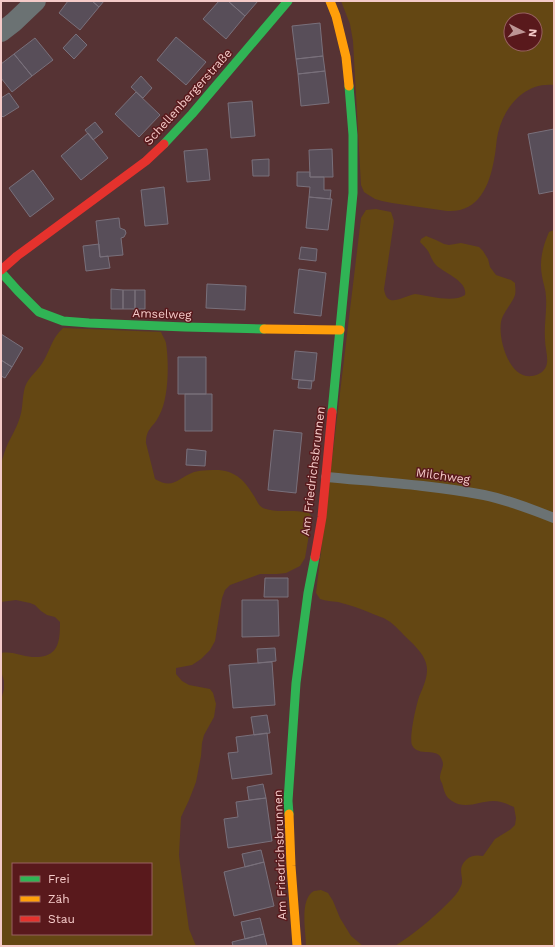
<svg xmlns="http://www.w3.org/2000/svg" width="555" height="947" viewBox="0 0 555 947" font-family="'Work Sans',sans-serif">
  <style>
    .green { fill: #644713; fill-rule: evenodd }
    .building { fill: #584e59; stroke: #79707b }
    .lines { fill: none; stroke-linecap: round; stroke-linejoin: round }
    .lane { stroke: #6b7273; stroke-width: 10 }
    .street { stroke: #6b7273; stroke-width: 20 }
    .fast { stroke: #30b455; stroke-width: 9 }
    .slow { stroke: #ff9f0a; stroke-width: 9 }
    .jam { stroke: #e5322d; stroke-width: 9 }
    .labels { text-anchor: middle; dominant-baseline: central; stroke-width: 3; stroke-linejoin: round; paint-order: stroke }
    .street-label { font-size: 12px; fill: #f4cac8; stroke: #59191c }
  </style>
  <rect width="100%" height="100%" fill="#563334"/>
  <!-- green -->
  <path class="green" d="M341 1H554V85C541 84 532 87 522 94 510 103 502 117 498 133 496 141 496 151 494 160 489 187 478 213 447 211L392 203 382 201 375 199 367 194 364 192 361 185 353 41 350 24ZM511 20H535V44H511Z
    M376 209 391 212 394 221 384 289C387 309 401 297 415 294 429 296 453 303 465 295 468 281 444 273 436 265 432 261 431 256 428 251 426 248 423 245 420 242L421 239 426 236 436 240 444 244 449 245 461 243 479 247 483 251 488 259 490 267 496 275 511 280 515 283C515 286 516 291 515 295 512 304 503 312 501 322 498 339 509 379 532 376 539 375 546 371 547 363 548 356 545 347 545 339 544 325 547 311 546 297 546 290 543 283 542 276 539 260 543 246 549 232L554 230V946H395C414 934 432 919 448 903 453 898 458 893 461 886 465 877 456 870 466 860 471 855 477 855 483 856L495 839 511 829 515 825 516 818 514 807C507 804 501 801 493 801 479 801 466 810 452 801 445 797 444 790 442 783 441 782 440 779 440 778 440 771 445 766 442 760 438 746 418 758 412 745 409 737 416 706 419 697 431 670 431 661 409 640 402 634 396 625 387 620 383 617 377 616 373 614 362 609 350 605 338 602 332 601 326 601 320 599L316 593 361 218 366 210Z
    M63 328 161 332C162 335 165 339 166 343 169 363 169 398 159 416 153 428 146 428 146 443L155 479C173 490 178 478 194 472 202 470 211 470 219 470 237 472 245 481 254 496 257 501 259 506 263 508 273 512 283 511 294 511 299 511 304 512 309 513L312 517 305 558 300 566 286 573 277 574H260L230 585 225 590 222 598 215 641 210 650 201 659 192 665 176 668V674L182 681 189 685 210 689 213 693 216 704 214 717 204 735 202 743 201 756 196 782 189 800 181 817 179 855 180 864 189 929 196 946H1V700L4 689V681L1 671V653C12 651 21 656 32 657 58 658 60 644 60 622L55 617 47 615 41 611 35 605 30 603 16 600 1 602V463C3 458 4 453 6 448 10 438 17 428 20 417 23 408 22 397 25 387 28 378 36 372 41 365 50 352 51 339 63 328ZM13 864H151V934H13Z
    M321 890 328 893 333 901 340 918 351 936 363 946H306C306 932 299 899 314 891 315 891 320 890 321 890Z"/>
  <!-- building -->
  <path class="building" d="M68 1H92L99 7 80 30 59 13Z
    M92 1H104L99 7Z
    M219 1H228L245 16 226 39 203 19Z
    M228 1H258L245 16Z
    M320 23 323 56 296 59 292 26Z
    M76 34 87 45 74 59 63 48Z
    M176 37 206 62 186 85 157 60Z
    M35 38 53 60 32 76 14 54Z
    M14 54 32 76 12 92 1 78V64Z
    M323 56 325 71 298 74 296 59Z
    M325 71 329 103 301 106 298 74Z
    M141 76 152 88 143 98 131 87Z
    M136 92 160 115 139 137 115 114Z
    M9 93 19 107 3 117 1 115V98Z
    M252 101 255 136 231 138 228 103Z
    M95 122 103 132 93 140 85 130Z
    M554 129V191L539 194 528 134Z
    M88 133 108 158 81 180 61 156Z
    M207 149 210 180 187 182 184 151Z
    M332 149 333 177H310L309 150Z
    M269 159V176H253L252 160Z
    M33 170 54 199 30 217 9 188Z
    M297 172H310V177H324V190H331L330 199 309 197 310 187 297 186Z
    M164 187 168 224 145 226 141 190Z
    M309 197 332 199 328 230 306 228Z
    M119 218 120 228 125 230 126 233 124 237 121 238 123 255 100 257 96 221Z
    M99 244 100 257 108 256 110 268 86 271 83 246Z
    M301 247 317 249 316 261 299 259Z
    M299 269 326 273 321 316 294 313Z
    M207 284 246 286 245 310 206 308Z
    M111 289 123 290V309H111Z
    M123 290H135V309H123Z
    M135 290H145V309H135Z
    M1 334 23 348 12 367 1 360Z
    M295 351 317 353 314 381 292 379Z
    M178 357H206V394H178Z
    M1 360 12 367 5 378 1 376Z
    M299 380 312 381 311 389 298 388Z
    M185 394H212V431H185Z
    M274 430 302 433 296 493 268 490Z
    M187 449 206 451 205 466 186 465Z
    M265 578H288V597H264Z
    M242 600H278L279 636 242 637Z
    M275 648 276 661 258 663 257 649Z
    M272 662 275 705 233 708 229 665Z
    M267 715 270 733 254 735 251 717Z
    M267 733 272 774 232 779 228 753 238 752 236 737Z
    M263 784 266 798 249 800 247 787Z
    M266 798 272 841 228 848 224 819 238 817 236 802Z
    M261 850 264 862 245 867 242 854Z
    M264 862 274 906 234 916 224 872Z
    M260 918 264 934 245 939 241 922Z
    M264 934 267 946H233L232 942Z"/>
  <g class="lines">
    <!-- lane -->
    <path class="lane" d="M326 477C379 482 432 485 484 495 508 500 531 509 554 518"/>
    <!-- street -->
    <path class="street" d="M1 32 14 22 36 1"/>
    <!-- fast -->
    <path class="fast" d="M164 144 192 114 288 1
      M1 272 18 291 39 312 63 321 89 323 185 327 264 329
      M332 412 353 193V135L349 86
      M289 814 288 801 296 683 308 593 315 557"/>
    <!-- slow -->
    <path class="slow" d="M330 1 336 16 346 57 349 86
      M264 329 340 330
      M289 814 291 866 297 946"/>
    <!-- jam -->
    <path class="jam" d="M1 270 17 256 146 161 164 144
      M315 557 322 517 332 412"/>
  </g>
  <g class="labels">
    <!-- street labels -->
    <g class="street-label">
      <text transform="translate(188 97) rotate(-48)">Schellenbergerstraße</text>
      <text transform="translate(162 314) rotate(2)">Amselweg</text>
      <text transform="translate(313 471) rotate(-83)">Am Friedrichsbrunnen</text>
      <text transform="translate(443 476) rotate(8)">Milchweg</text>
      <text transform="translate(280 855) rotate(-92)">Am Friedrichsbrunnen</text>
    </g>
  </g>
  <!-- border -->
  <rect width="555" height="947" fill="none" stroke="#f4cac8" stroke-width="4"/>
  <!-- legend -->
  <rect x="12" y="863" width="140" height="72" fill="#59191c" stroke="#976061"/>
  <rect x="20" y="876" width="20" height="6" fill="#30b455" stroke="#976061"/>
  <text x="48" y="883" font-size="12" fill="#f4cac8">Frei</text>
  <rect x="20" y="896" width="20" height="6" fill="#ff9f0a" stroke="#976061"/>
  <text x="48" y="903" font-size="12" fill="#f4cac8">Zäh</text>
  <rect x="20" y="916" width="20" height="6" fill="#e5322d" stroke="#976061"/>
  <text x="48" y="923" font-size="12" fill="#f4cac8">Stau</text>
  <!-- north arrow -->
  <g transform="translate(523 32) rotate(96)"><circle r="19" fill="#59191c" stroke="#976061"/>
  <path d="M0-3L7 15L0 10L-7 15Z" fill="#bd9594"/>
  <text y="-6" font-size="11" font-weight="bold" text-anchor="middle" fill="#f4cac8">N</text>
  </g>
</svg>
